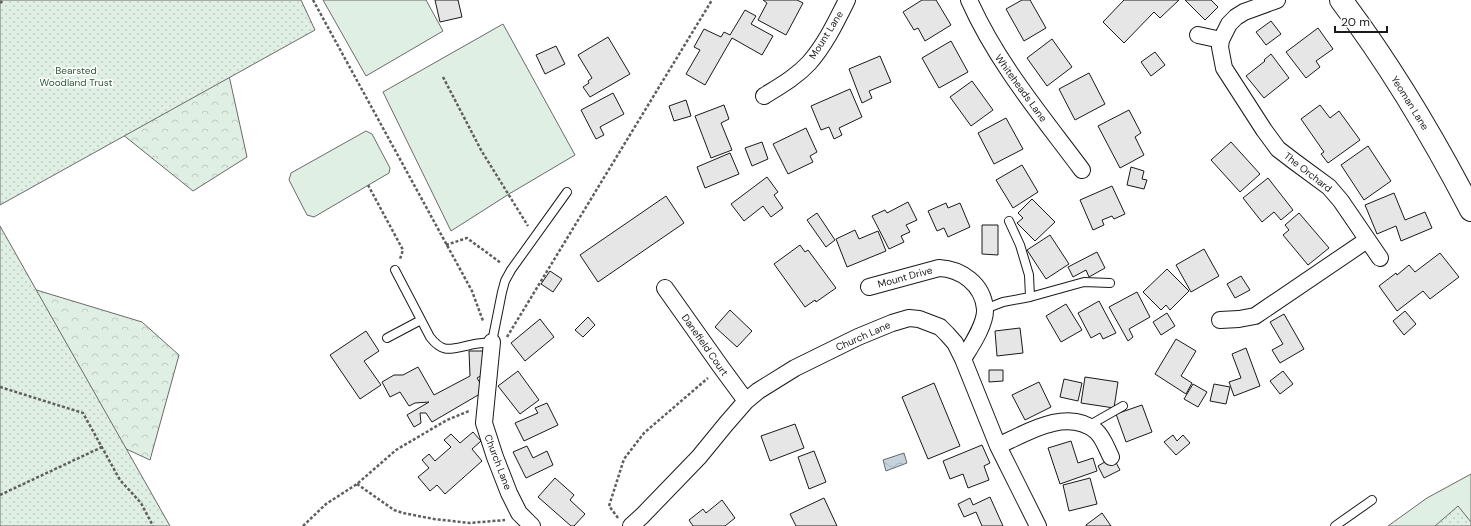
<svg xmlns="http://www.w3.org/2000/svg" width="1471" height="526" viewBox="0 0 1471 526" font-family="'DM Sans',sans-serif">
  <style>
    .green { fill: #e0efe3; stroke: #6a6a6a }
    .forest { fill: url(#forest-crowns); stroke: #6a6a6a }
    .park { fill: url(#park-dots); stroke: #6a6a6a }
    .water { fill: url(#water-waves); stroke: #6a6a6a }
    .building { fill: #e6e6e6; stroke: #1a1a1a }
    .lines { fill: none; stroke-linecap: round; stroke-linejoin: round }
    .lane-casing { stroke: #1a1a1a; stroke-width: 10 }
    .street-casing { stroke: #1a1a1a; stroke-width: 18 }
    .secondary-casing { stroke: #1a1a1a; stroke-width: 24 }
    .path { stroke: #5f5f5f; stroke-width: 2.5; stroke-dasharray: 3 2; stroke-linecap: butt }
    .lane { stroke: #fff; stroke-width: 8 }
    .street { stroke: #fff; stroke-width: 16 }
    .secondary { stroke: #fff; stroke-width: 22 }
    .labels { text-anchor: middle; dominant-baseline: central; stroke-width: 3; stroke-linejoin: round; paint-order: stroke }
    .street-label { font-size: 10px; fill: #1a1a1a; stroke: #fff }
    .park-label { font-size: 10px; fill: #2b5a34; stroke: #fff }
  </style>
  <defs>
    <pattern id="forest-crowns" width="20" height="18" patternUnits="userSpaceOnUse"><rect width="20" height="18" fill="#e0efe3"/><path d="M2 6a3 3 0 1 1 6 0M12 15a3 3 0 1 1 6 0" fill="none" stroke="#c0ccc2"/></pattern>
    <pattern id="park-dots" width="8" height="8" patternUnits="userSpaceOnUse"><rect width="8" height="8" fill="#e0efe3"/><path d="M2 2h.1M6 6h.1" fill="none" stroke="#c0ccc2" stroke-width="1.8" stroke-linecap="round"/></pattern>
    <pattern id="water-waves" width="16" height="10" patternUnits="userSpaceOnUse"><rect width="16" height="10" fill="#c6d2dc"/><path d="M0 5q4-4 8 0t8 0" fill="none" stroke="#aab4bc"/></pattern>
  </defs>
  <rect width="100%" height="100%" fill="#fff"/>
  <!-- green -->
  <path class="green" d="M323 0H426L443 31 366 76Z
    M503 24 575 155 509 194 451 231 383 92Z
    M366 131 372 134 390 168 389 173 314 217 307 215 289 180 291 173Z
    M1471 474V526H1388L1427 498Z"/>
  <!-- forest -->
  <path class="forest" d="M43 0 222 44 247 157 193 191 112 126Z
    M0 279 142 322 179 355 150 460 109 441Z"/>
  <!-- park -->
  <path class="park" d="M0 0H301L315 30 0 205Z
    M0 226 170 526H0Z
    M1458 506 1471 522V526H1435Z"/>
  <!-- water -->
  <path class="water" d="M904 453 907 463 886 471 883 460Z"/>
  <!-- building -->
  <path class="building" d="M435 0H458L462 17 440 22Z
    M763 0H797L803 3 786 35 758 20 767 3Z
    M922 0H936L951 25 925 41 918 28 914 30 903 12Z
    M1022 0H1030L1046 28 1024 41 1006 9Z
    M1124 0H1179L1160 18 1154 12 1124 43 1103 22Z
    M1185 0H1211L1218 7 1205 20Z
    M745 10 756 16 751 24 773 36 762 55 732 38 705 85 686 74 700 50 694 47 704 29 721 37 724 32 730 35Z
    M1271 21 1281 34 1266 45 1256 32Z
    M1318 28 1333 49 1316 61 1320 67 1306 78 1286 52Z
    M608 37 630 74 590 97 583 87 589 83 588 81 592 78 578 55Z
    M1052 39 1072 67 1047 86 1027 58Z
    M951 41 968 72 939 88 922 58Z
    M556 46 565 64 545 74 536 55Z
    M1155 52 1165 65 1151 76 1141 62Z
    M1271 54 1289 78 1264 98 1246 76 1265 61 1264 60Z
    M880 56 891 82 869 91 872 98 862 103 849 69Z
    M1089 73 1105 104 1075 120 1059 89Z
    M972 81 993 110 971 126 950 97Z
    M850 89 862 117 839 128 842 135 834 139 829 127 821 130 811 106Z
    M613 93 624 114 600 127 604 135 596 139 581 110Z
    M686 100 691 116 674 121 669 106Z
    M724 105 729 119 721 123 732 150 711 158 695 116Z
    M1320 105 1330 118 1339 111 1360 140 1328 163 1321 154 1324 152 1301 119Z
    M1129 110 1141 133 1135 137 1144 155 1120 168 1098 126Z
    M1006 118 1023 149 994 164 978 133Z
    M806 128 817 152 810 156 813 162 788 174 773 144Z
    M762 142 768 159 752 166 745 148Z
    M1231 142 1260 174 1240 192 1211 160Z
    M1368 146 1391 181 1364 200 1341 165Z
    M730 153 739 174 705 188 697 167Z
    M1022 165 1038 192 1013 208 996 180Z
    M1131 167 1144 171 1142 179 1147 180 1144 189 1127 185Z
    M767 177 778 192 774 195 783 208 771 217 763 206 744 221 731 204Z
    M1268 178 1293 210 1281 220 1274 212 1262 222 1243 198Z
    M1112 186 1125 214 1114 219 1112 216 1102 220 1104 225 1093 230 1080 200Z
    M1394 193 1405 220 1425 212 1432 228 1401 241 1396 226 1377 234 1365 205Z
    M666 196 684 223 598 282 580 255Z
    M1032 199 1055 222 1035 241 1017 223 1023 218 1018 213Z
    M908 202 917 220 906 225 910 232 901 236 904 242 889 249 872 216 885 210 887 213Z
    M946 203 948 208 960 203 970 227 948 237 944 228 937 231 928 211Z
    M817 213 835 240 826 247 807 220Z
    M1299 213 1329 248 1308 265 1283 235 1289 230 1285 225Z
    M982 225H998V255L982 254Z
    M855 230 859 239 878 231 886 251 847 267 836 239Z
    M1050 235 1069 264 1046 279 1027 250Z
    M800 245 805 252 808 250 836 288 816 302 815 300 805 307 774 264Z
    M1204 249 1219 276 1191 292 1176 265Z
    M1097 252 1105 268 1089 277 1086 270 1073 277 1068 267Z
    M1440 253 1459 277 1430 299 1423 291 1397 311 1379 286 1396 273 1397 275 1409 265 1415 272Z
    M1167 269 1189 291 1170 310 1166 305 1161 310 1143 292Z
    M550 271 562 279 553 292 541 284Z
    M1241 276 1250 290 1235 298 1227 284Z
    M1137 292 1150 317 1129 329 1133 337 1128 341 1109 307Z
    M1099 301 1116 333 1103 339 1100 333 1091 338 1078 313Z
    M1066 304 1082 330 1061 342 1046 316Z
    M730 310 752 331 737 347 715 327Z
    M1405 311 1416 324 1404 335 1393 321Z
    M1167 313 1175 326 1161 335 1153 322Z
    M1284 314 1304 349 1280 363 1272 350 1283 344 1270 322Z
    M588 317 595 325 583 337 575 330Z
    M540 319 554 337 525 361 511 343Z
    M1020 328 1023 353 997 356 995 331Z
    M366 331 379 351 364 361 381 385 360 399 330 355Z
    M1176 339 1196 351 1181 376 1192 383 1186 394 1155 374Z
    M1246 348 1260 386 1234 396 1229 382 1241 378 1232 354Z
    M469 351H483L484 374 477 378 485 391 432 422 426 413H420L421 423 414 427 407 415 429 402 415 403 409 406 400 392 390 397 382 382 394 375H403L418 367 434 395 470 376Z
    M989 370H1003V381L989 382Z
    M518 371 539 400 520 414 498 386Z
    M1283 371 1293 384 1280 394 1270 381Z
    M1085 377 1118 382 1114 408 1081 403Z
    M1064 379 1082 383 1078 401 1060 397Z
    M1039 382 1051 407 1025 420 1012 395Z
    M934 383 960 446 928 459 902 397Z
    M1193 384 1207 392 1198 407 1184 399Z
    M1214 384 1230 387 1226 404 1210 401Z
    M547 403 558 425 524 441 515 423 538 413 535 408Z
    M1142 405 1152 432 1126 442 1116 414Z
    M795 424 804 448 770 461 761 436Z
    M473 432 481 441 472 449 482 461 445 494 437 485 430 491 418 477 429 468 422 460 429 454 435 461 451 447 444 440 451 434 460 443Z
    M1173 435 1177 441 1183 435 1190 443 1176 455 1164 442Z
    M1071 441 1078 463 1093 458 1097 471 1060 484 1048 448Z
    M982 445 990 463 984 466 989 480 968 488 963 474 950 479 943 461Z
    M527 446 533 458 547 451 553 465 526 478 513 452Z
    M814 451 826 482 809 489 798 457Z
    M1113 457 1120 470 1104 478 1098 466Z
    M555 478 574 495 570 500 585 514 574 526H571L538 497Z
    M1090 478 1097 504 1069 511 1063 485Z
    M990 497 1003 526H982L976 512 964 517 958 504 970 498 973 505Z
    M824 498 837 526H796L790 514Z
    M722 500 735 518 725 526H693L689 520 703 509 706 513Z
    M1102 513 1111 526H1086V525Z"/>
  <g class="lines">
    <!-- lane casing -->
    <g class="lane-casing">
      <path id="lane" d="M395 270 430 337C443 354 451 349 470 345 477 343 484 343 492 342L502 292 505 281 511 270 567 192
        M1030 297 1084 282 1110 283
        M985 309 1003 302 1030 297 1029 275 1020 245 1009 221
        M387 338 421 320
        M1088 426 1123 406
        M1335 526 1372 500"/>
    </g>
    <!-- street casing -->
    <g class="street-casing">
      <path id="street" d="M969 0C997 63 1041 115 1082 170
        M1277 0 1244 12 1236 17 1229 24 1221 40 1220 47 1224 68 1264 130 1278 149 1295 162 1329 187 1341 201 1380 258
        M1198 35 1221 40
        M764 96C780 86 796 77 809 63 825 45 836 22 847 0
        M869 287 939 268C961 269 983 284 985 309 986 324 971 346 963 359
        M665 288 721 367 746 401
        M1220 320 1239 319 1255 316 1367 240
        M492 342 484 423 495 457 509 493 519 513 532 526
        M998 446C1026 433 1067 407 1096 431 1103 437 1107 449 1111 457
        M631 526 642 516 699 457 726 424 746 401 758 391 795 368 858 337 892 323 909 318 919 319 940 327 947 334 955 343 963 359 998 446 1038 526"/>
    </g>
    <!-- secondary casing -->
    <g class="secondary-casing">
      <path id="secondary" d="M1341 0C1391 66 1433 137 1471 210"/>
    </g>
    <!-- path -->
    <path class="path" d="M313 0 472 291 483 321
      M0 3 4 0
      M443 77 481 150 528 226
      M368 185 403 250 400 259
      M446 245 467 238 501 263
      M507 337 712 0
      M0 387 83 413 120 480 141 503 153 526
      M357 484 394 510 403 513 434 519 470 523 505 520
      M0 495 102 447
      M618 518 609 506 624 459 644 433 708 378
      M303 526 326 504 357 484 396 450 447 420 469 411"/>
    <!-- lane -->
    <use href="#lane" class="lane"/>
    <!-- street -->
    <use href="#street" class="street"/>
    <!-- secondary -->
    <use href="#secondary" class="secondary"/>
  </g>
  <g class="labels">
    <!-- street labels -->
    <g class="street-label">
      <text transform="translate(826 35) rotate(-58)">Mount Lane</text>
      <text transform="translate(1021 88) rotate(54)">Whiteheads Lane</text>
      <text transform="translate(1410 103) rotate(58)">Yeoman Lane</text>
      <text transform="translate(1308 172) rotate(38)">The Orchard</text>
      <text transform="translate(905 277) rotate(-15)">Mount Drive</text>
      <text transform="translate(863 336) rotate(-24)">Church Lane</text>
      <text transform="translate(705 345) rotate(55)">Danefield Court</text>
      <text transform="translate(498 462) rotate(69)">Church Lane</text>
    </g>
    <!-- park labels -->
    <g class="park-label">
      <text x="76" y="70">Bearsted<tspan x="76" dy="12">Woodland Trust</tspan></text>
    </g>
  </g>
  <!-- scale -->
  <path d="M1335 26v6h52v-6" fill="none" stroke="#1a1a1a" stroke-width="2"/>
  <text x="1341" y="26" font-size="12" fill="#1a1a1a" stroke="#ffffff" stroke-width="3" paint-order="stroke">20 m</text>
</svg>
